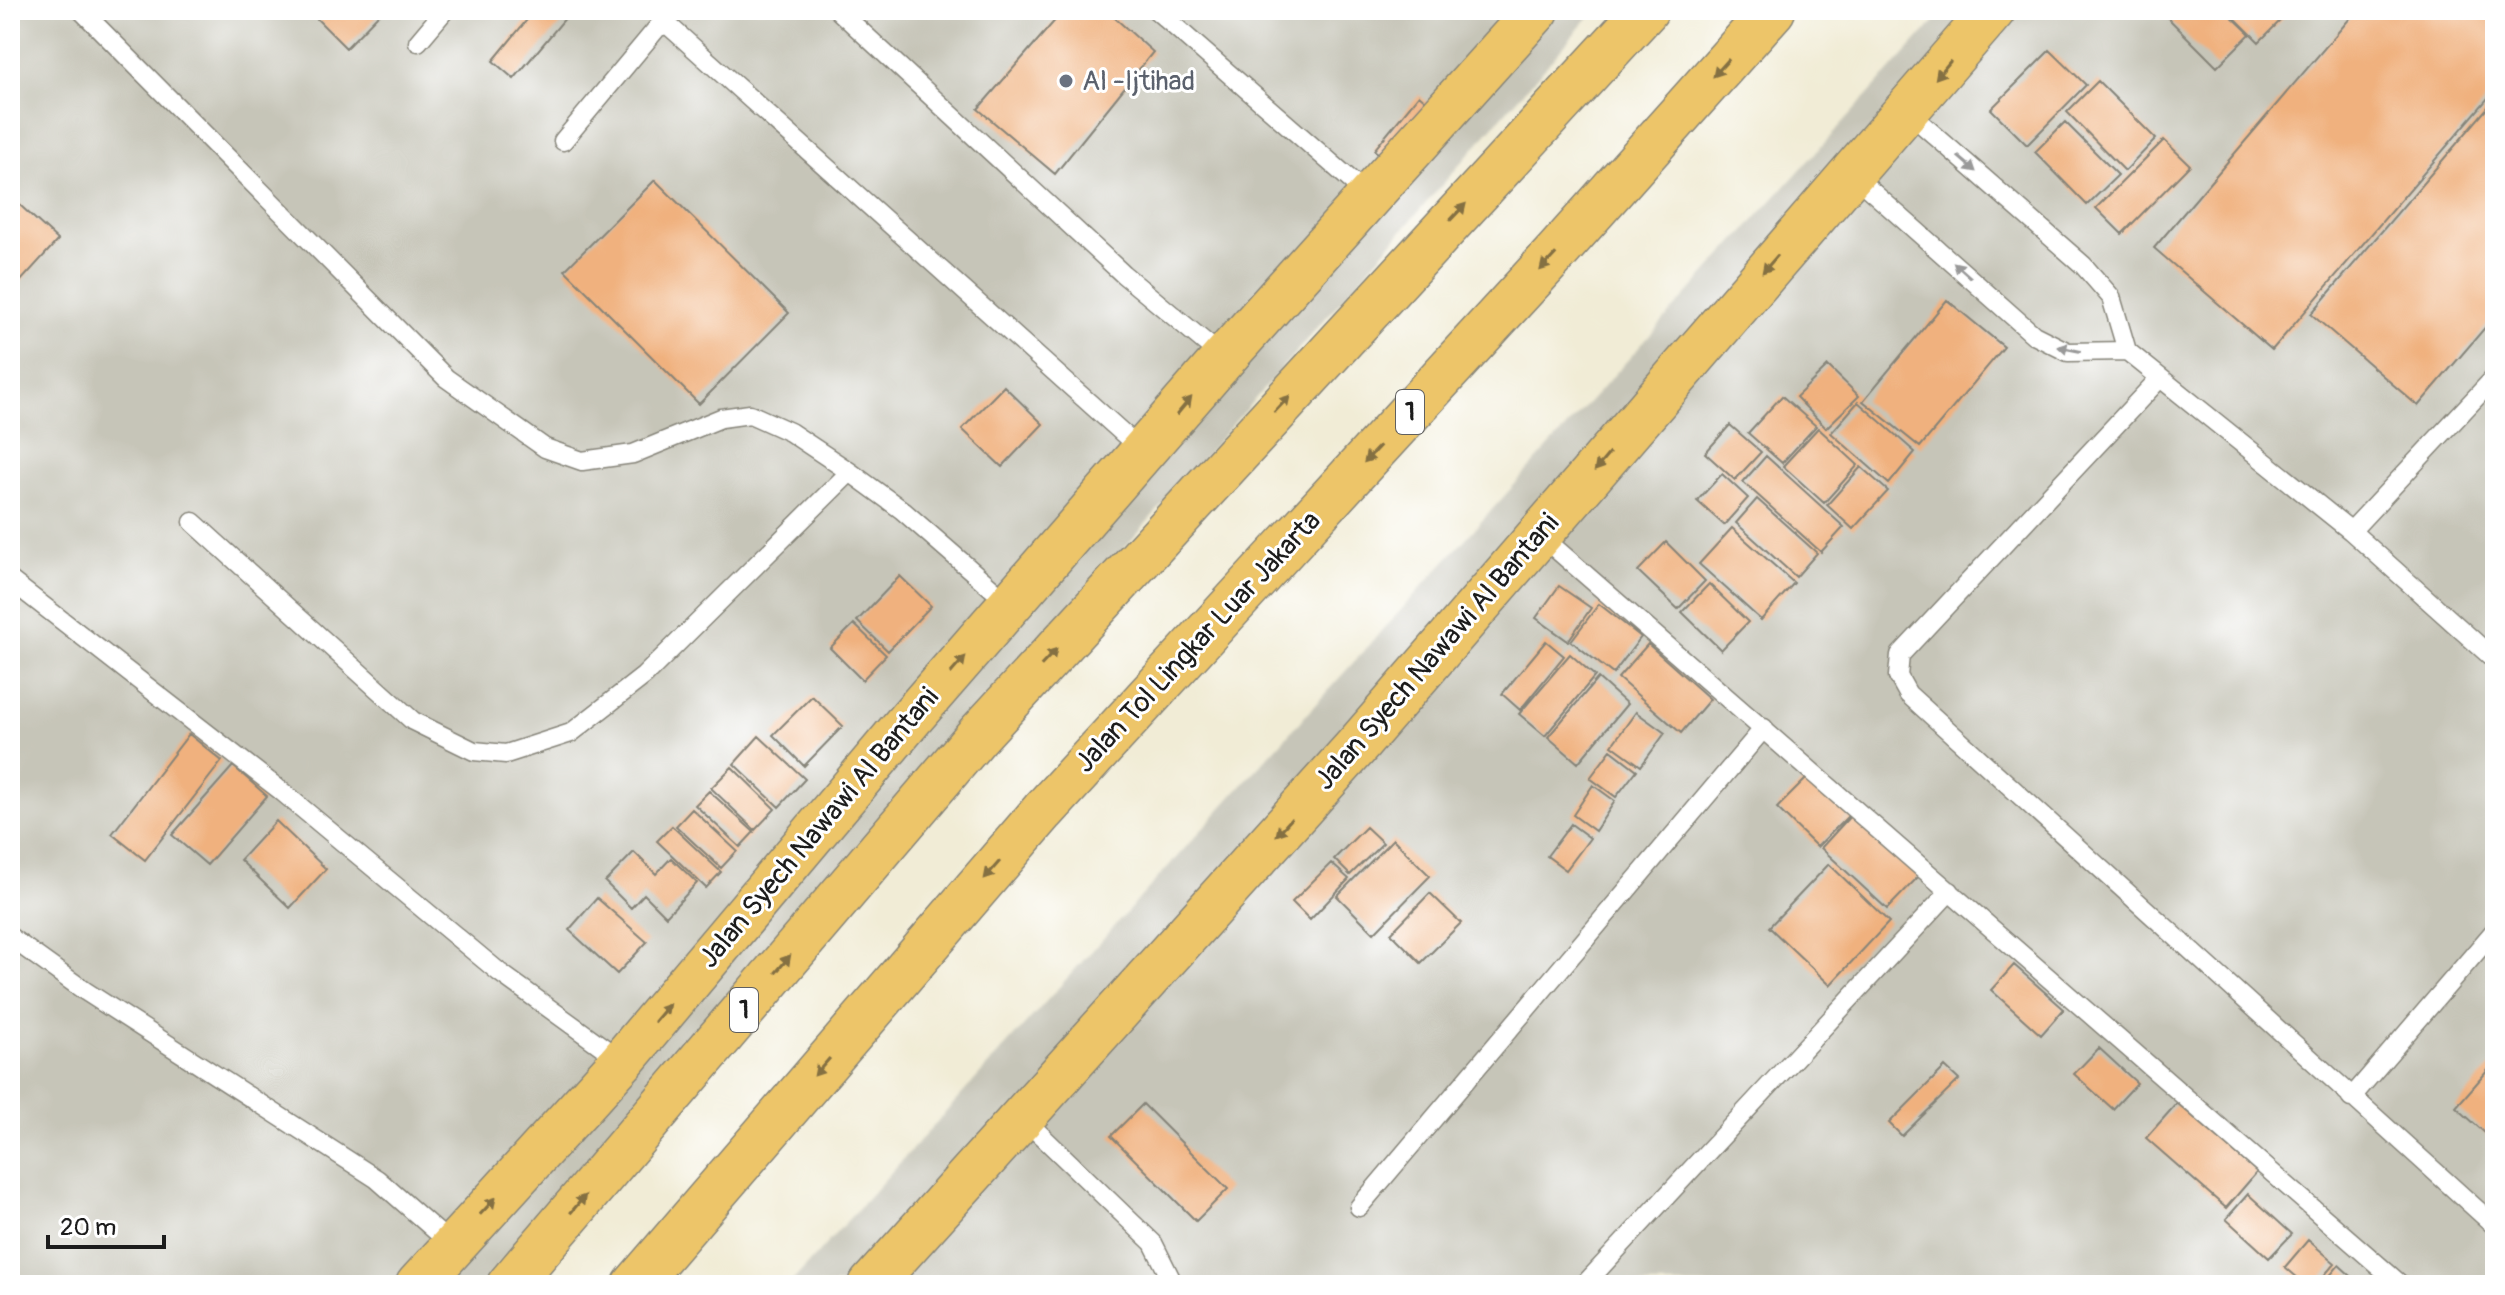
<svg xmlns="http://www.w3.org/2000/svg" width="2505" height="1295" viewBox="0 0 2505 1295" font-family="Pangolin,sans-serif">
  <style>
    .industrial { fill: #c6c5b8 }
    .building { fill: #f0b17e }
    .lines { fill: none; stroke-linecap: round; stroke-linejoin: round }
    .lane-casing { stroke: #868479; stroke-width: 21 }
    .highway-casing { stroke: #868479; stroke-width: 47 }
    .lane { stroke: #fff; stroke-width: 18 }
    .highway { stroke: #edc569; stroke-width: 44 }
    .oneway { fill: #847042 }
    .oneway2 { fill: #999 }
    .worship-dot { fill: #6b7280; stroke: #fff; stroke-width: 3 }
    .labels { text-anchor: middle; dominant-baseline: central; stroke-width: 6; stroke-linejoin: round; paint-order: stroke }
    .shield { fill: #fff; stroke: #606060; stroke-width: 2 }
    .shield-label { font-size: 26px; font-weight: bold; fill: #1c1c1c }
    .worship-label { font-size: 28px; fill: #5b616d; stroke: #fff; text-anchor: start }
    .street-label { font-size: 28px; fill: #1c1c1c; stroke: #fff }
  </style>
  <rect width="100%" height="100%" fill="#fff"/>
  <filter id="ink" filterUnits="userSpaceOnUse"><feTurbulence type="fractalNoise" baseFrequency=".0125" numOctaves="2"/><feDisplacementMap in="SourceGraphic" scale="16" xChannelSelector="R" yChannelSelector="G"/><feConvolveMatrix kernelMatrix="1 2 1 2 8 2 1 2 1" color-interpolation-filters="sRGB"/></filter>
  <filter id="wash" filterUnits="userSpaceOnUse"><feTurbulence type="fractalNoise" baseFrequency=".006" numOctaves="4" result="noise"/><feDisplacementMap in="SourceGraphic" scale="32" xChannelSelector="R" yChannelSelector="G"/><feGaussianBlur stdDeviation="1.8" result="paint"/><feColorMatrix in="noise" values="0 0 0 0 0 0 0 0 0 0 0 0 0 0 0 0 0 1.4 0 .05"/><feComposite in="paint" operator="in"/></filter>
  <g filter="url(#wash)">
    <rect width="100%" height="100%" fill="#f1ecd6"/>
    <!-- industrial -->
    <path class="industrial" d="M10 10H1595L480 1285H10Z
      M1945 10H2495V1285H789Z"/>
    <g id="blocks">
      <!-- building -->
      <path class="building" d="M308 10H383L346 48Z
        M535 10H572L514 79 493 61Z
        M1064 10H1106L1153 52 1055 174 978 109Z
        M2160 10H2225L2250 34 2217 67Z
        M2227 10H2291L2259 42Z
        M2357 10H2495V90L2272 350 2154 248Z
        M2050 50 2086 85 2027 145 1991 109Z
        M2098 81 2156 139 2125 171 2067 112Z
        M1419 95 1434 108 1390 162 1374 150Z
        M2489 106 2495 111V316L2418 406 2311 314Z
        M2065 122 2118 175 2087 205 2035 152Z
        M2164 140 2190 165 2122 234 2096 208Z
        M655 180 789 313 699 404 565 270Z
        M10 196 58 240 10 293Z
        M1947 300 2004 347 1920 447 1863 401Z
        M1828 366 1859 396 1826 428 1796 397Z
        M1004 386 1043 424 1002 467 962 429Z
        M1782 396 1816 426 1782 463 1748 433Z
        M1858 402 1915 452 1889 484 1831 433Z
        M1730 425 1761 452 1735 480 1705 453Z
        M1818 428 1858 465 1824 503 1783 466Z
        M1766 456 1844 527 1821 552 1743 482Z
        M1861 467 1888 491 1853 529 1827 505Z
        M1722 474 1748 498 1724 525 1697 501Z
        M1757 499 1817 553 1796 577 1736 523Z
        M1732 528 1794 583 1761 620 1699 564Z
        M1666 542 1705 581 1678 609 1638 571Z
        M900 576 931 606 888 651 857 621Z
        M1709 584 1748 622 1721 650 1682 612Z
        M1559 586 1591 608 1568 641 1536 618Z
        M1599 604 1641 637 1613 674 1571 641Z
        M854 624 886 655 862 680 830 648Z
        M1546 641 1564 656 1520 710 1502 694Z
        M1648 644 1710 699 1681 733 1618 678Z
        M1570 654 1595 676 1545 736 1519 714Z
        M1598 678 1627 704 1578 763 1548 737Z
        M812 696 843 726 804 766 773 735Z
        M1636 712 1665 733 1641 766 1612 745Z
        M189 734 222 761 145 860 112 834Z
        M759 736 805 779 779 807 734 764Z
        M1611 750 1637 770 1616 797 1590 778Z
        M233 766 267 796 207 865 172 835Z
        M732 767 775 809 755 830 711 788Z
        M1809 776 1849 815 1817 847 1777 808Z
        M1593 785 1615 801 1595 831 1573 815Z
        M709 791 754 832 740 847 695 805Z
        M692 809 737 851 721 868 676 826Z
        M1853 813 1920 875 1887 909 1821 848Z
        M276 821 326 869 290 908 240 860Z
        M1571 824 1590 838 1566 870 1547 856Z
        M672 826 721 872 706 888 657 841Z
        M1366 827 1383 843 1350 875 1334 859Z
        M1393 839 1430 876 1374 933 1337 896Z
        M634 852 656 874 671 858 697 883 666 916 644 894 631 908 605 882Z
        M1331 863 1349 879 1310 920 1292 902Z
        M1829 864 1889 922 1830 985 1769 927Z
        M1430 893 1461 923 1421 963 1391 933Z
        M597 898 647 942 617 974 569 930Z
        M2014 965 2064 1009 2041 1035 1991 990Z
        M2099 1048 2137 1083 2113 1109 2074 1074Z
        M2495 1062V1142L2456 1107Z
        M1945 1067 1959 1080 1902 1136 1889 1123Z
        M2177 1103 2257 1172 2226 1208 2146 1138Z
        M1143 1104 1228 1189 1196 1221 1111 1136Z
        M2248 1194 2292 1234 2269 1258 2226 1219Z
        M2308 1240 2335 1263 2316 1285H2306L2285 1267Z
        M2339 1265 2361 1285H2322Z"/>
    </g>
  </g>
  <g filter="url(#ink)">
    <use href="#blocks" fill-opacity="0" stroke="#868479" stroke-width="2"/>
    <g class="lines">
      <!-- lane casing -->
      <g class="lane-casing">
        <path id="lane" d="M81 10 446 378 545 448 582 461 633 454 721 418 750 414 790 432 850 472 902 510 1011 605
          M838 10 1123 274 1224 358
          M1156 10 1369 196
          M418 42 445 10
          M1908 112 2083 265 2111 297 2127 351 2351 531 2495 660
          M563 141 658 27 668 25 1145 453
          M1851 173 2034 335 2068 352 2127 351
          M2158 380 1900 655 1898 676 1908 694 2495 1226
          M193 522 413 721 474 751 506 754 571 733 644 676 850 472
          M2351 531 2495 377
          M1540 535 2401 1285
          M10 580 280 790 499 972 622 1061
          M10 937 85 991 377 1179 452 1245
          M2351 1098 2495 930
          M1023 1118 1153 1243 1174 1285
          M1359 1207 1764 728
          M1584 1285 1950 891"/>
      </g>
      <!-- highway casing -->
      <g class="highway-casing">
        <path id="highway" d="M418 1285 622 1061 910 719 1224 358 1537 10
          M509 1285 978 735 1646 10
          M635 1285 1043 811 1556 253 1773 10
          M871 1285 1356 747 1993 10"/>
      </g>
      <!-- lane -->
      <use href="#lane" class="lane"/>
      <!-- highway -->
      <use href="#highway" class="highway"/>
    </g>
    <!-- one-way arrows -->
    <defs><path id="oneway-solid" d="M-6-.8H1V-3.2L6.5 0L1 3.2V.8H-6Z" transform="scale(2)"/></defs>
    <g class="oneway">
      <use href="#oneway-solid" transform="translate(1721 68) rotate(132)"/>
      <use href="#oneway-solid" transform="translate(1943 70) rotate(130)"/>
      <use href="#oneway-solid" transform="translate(1458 212) rotate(-47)"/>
      <use href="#oneway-solid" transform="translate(1548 262) rotate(133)"/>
      <use href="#oneway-solid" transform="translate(1770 264) rotate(131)"/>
      <use href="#oneway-solid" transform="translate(1282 404) rotate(-47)"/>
      <use href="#oneway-solid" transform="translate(1184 406) rotate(-50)"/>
      <use href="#oneway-solid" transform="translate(1372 454) rotate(133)"/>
      <use href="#oneway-solid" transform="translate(1602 462) rotate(130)"/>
      <use href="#oneway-solid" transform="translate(1049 657) rotate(-47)"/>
      <use href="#oneway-solid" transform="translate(958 665) rotate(-49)"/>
      <use href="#oneway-solid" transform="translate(1284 827) rotate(132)"/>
      <use href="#oneway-solid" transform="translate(992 870) rotate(131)"/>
      <use href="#oneway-solid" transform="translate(783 964) rotate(-50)"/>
      <use href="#oneway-solid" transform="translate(662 1013) rotate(-50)"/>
      <use href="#oneway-solid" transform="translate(822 1067) rotate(131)"/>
      <use href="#oneway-solid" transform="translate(578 1204) rotate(-50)"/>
      <use href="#oneway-solid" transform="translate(488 1206) rotate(-47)"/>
    </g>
    <g class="oneway2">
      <use href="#oneway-solid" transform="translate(1967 164) rotate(41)"/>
      <use href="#oneway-solid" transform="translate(1962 270) rotate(-138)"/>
      <use href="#oneway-solid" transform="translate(2069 349) rotate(-168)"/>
    </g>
  </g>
  <!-- markers -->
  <circle class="worship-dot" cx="1066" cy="81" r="8"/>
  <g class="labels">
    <!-- shield labels -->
    <g class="shield">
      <rect x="1396" y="390" width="28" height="44" rx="6"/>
      <rect x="730" y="988" width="28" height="44" rx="6"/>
    </g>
    <g class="shield-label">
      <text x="1410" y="412">1</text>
      <text x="744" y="1010">1</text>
    </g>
    <!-- worship labels -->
    <g class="worship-label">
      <text x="1082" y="81">Al -Ijtihad</text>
    </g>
    <!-- street labels -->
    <g class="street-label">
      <text transform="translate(1198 642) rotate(-47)">Jalan Tol Lingkar Luar Jakarta</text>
      <text transform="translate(1437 652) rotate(-49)">Jalan Syech Nawawi Al Bantani</text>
      <text transform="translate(819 828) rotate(-50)">Jalan Syech Nawawi Al Bantani</text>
    </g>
  </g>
  <!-- margin -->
  <rect width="2505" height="1295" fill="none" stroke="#fff" stroke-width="40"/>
  <!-- scale -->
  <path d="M48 1235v12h116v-12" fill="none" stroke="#1c1c1c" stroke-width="4"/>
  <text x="60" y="1235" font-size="24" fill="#1c1c1c" stroke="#ffffff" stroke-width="6" paint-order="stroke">20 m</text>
</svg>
